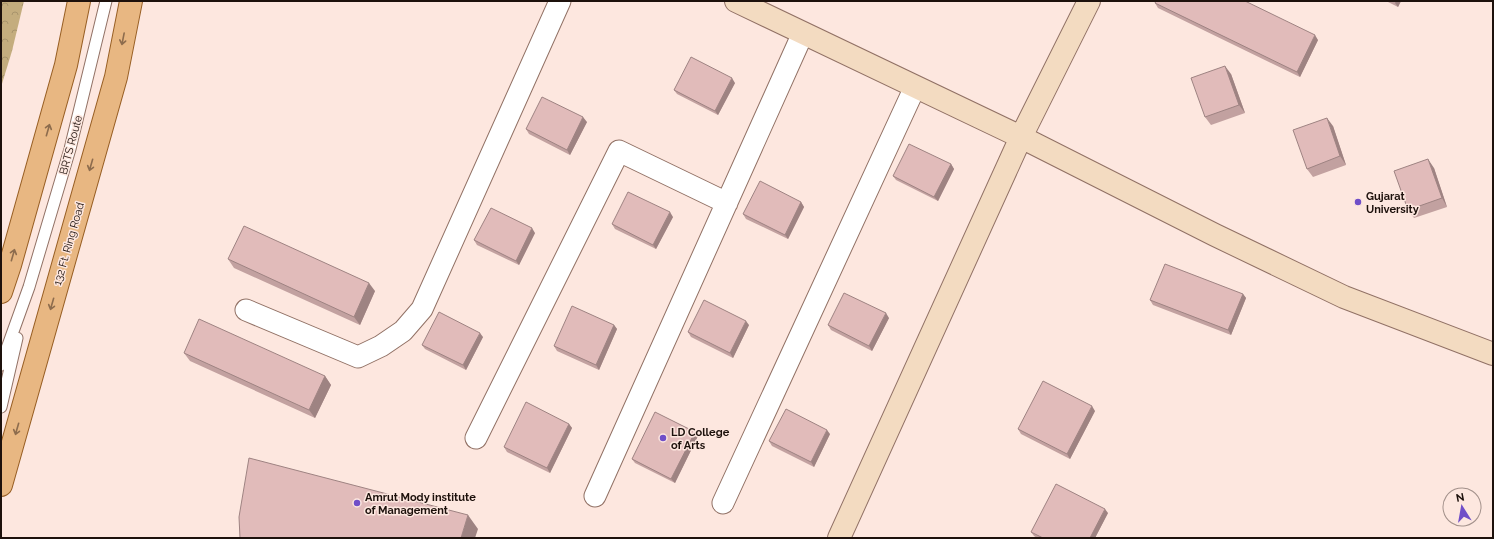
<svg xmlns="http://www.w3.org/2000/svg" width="1494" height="539" viewBox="0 0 1494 539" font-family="Raleway,sans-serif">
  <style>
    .forest { fill: url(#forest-crowns) }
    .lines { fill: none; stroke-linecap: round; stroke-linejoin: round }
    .lane-casing { stroke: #917165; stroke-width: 13 }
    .street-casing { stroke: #917165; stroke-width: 23 }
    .secondary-casing { stroke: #917165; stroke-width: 24 }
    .primary-casing { stroke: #975e23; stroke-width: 24 }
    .lane { stroke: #fff; stroke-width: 11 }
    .street { stroke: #fff; stroke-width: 21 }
    .secondary { stroke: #f3dbc1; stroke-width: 22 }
    .primary { stroke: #e8b782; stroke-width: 22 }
    .wall { fill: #c2a1a0 }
    .shaded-wall { fill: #9e8382 }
    .building { fill: #e1bbba; stroke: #9e8382 }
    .oneway { stroke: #8d6c4d }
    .poi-dot { fill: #704ec8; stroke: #fde7df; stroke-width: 1.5 }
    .labels { text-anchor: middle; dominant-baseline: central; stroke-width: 3; stroke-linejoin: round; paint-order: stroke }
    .street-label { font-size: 11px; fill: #1d110c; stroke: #fde7df }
    .poi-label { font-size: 11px; font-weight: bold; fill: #1d110c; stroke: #fde7df; text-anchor: start }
  </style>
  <defs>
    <pattern id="forest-crowns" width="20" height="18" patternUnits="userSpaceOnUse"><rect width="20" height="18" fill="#c4ad7e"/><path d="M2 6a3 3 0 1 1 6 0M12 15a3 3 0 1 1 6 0" fill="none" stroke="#a8946c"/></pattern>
  </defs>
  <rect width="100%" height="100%" fill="#fde7df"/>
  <!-- forest -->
  <path class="forest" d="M1 1H24L12 51 1 87Z"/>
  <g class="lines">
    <!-- lane casing -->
    <g class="lane-casing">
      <path id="lane" d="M1 365 29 287 70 149 106 1
        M1 407 17 338"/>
    </g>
    <!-- street casing -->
    <g class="street-casing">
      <path id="street" d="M246 310 358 357 381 346 403 331 422 309 560 1
        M476 438 619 151 727 203
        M595 496 803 33
        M723 503 915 87"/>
    </g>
    <!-- secondary casing -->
    <g class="secondary-casing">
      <path id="secondary" d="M736 1 1021 137 1089 1
        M839 538 1021 137 1215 235 1344 297 1493 354"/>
    </g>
    <!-- primary casing -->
    <g class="primary-casing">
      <path id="primary" d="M1 292 10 265 66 65 79 1
        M1 485 116 77 131 1"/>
    </g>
    <!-- lane -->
    <use href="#lane" class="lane"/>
    <!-- street -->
    <use href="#street" class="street"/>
    <!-- secondary -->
    <use href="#secondary" class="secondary"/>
    <!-- primary -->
    <use href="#primary" class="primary"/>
  </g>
  <!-- wall -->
  <path class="wall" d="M1386 1H1401L1398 7Z
    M1155 3 1318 40 1300 77 1158 8Z
    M1231 74 1245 113 1211 125 1205 117Z
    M735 83 718 115 677 94 674 90Z
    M587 122 570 155 529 134 526 129Z
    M1333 126 1346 165 1313 177 1307 169Z
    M951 164 954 169 938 201 896 180 893 176Z
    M1434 168 1447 207 1414 218 1408 210Z
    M801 202 804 207 788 239 746 219 743 214Z
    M673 217 656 249 615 229 612 224Z
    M535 233 519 265 477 245 474 240Z
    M228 259 375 291 360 325 234 268Z
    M1243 294 1246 298 1231 335 1153 305 1150 300Z
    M889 318 872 351 831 330 828 325Z
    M614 325 617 329 599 370 557 351 554 346Z
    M749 325 733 358 691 337 688 332Z
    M483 337 466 370 425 349 422 345Z
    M184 353 325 376 331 385 315 418 190 361Z
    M1095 411 1070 459 1021 434 1018 429Z
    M569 424 572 428 550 473 507 452 504 447Z
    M695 432 698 436 675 483 635 463 632 459Z
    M830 434 814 467 772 446 769 441Z
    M1108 513 1095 538H1037L1034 536 1031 532Z"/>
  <!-- shaded-wall -->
  <path class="shaded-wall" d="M1396 1H1401L1398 7 1395 3Z
    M1315 35 1318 40 1300 77 1297 72Z
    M1225 66 1231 74 1245 113 1239 105Z
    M732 78 735 83 718 115 715 111Z
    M583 117 587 122 570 155 567 150Z
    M1327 118 1333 126 1346 165 1340 156Z
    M1428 159 1434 168 1447 207 1442 198Z
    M951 164 954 169 938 201 934 197Z
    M801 202 804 207 788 239 785 235Z
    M670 212 673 217 656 249 653 245Z
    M532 228 535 233 519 265 516 261Z
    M369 283 375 291 360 325 354 317Z
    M1243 294 1246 298 1231 335 1228 330Z
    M886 313 889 318 872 351 869 346Z
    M746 321 749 325 733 358 730 353Z
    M614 325 617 329 599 370 596 365Z
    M480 333 483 337 466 370 463 365Z
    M325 376 331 385 315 418 309 410Z
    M1092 406 1095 411 1070 459 1067 454Z
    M569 424 572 428 550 473 547 468Z
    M827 430 830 434 814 467 811 462Z
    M695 432 698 436 675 483 671 479Z
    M1105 509 1108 513 1095 538H1090Z
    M468 515 478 529 475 538H461Z"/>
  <!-- building -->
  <path class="building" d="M1156 1H1245L1315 35 1297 72 1155 3Z
    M691 57 732 78 715 111 674 90Z
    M1225 66 1239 105 1205 117 1191 78Z
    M542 97 583 117 567 150 526 129Z
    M1327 118 1340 156 1307 169 1293 130Z
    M909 144 951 164 934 197 893 176Z
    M1428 159 1442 198 1408 210 1394 171Z
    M760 181 801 202 785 235 743 214Z
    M628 192 670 212 653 245 612 224Z
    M491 208 532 228 516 261 474 240Z
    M244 226 369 283 354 317 228 259Z
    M1165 264 1243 294 1228 330 1150 300Z
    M844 293 886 313 869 346 828 325Z
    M704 300 746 321 730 353 688 332Z
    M572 306 614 325 596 365 554 346Z
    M439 312 480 333 463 365 422 345Z
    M199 319 325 376 309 410 184 353Z
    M1043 381 1092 406 1067 454 1018 429Z
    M526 402 569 424 547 468 504 447Z
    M786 409 827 430 811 462 769 441Z
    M655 412 695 432 671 479 632 459Z
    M249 458 468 515 461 538H240L239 517Z
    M1056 484 1105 509 1090 538H1043L1031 532Z"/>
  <!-- one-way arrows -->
  <defs><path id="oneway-shaft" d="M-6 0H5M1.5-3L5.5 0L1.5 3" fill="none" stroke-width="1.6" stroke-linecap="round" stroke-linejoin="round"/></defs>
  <g class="oneway">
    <use href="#oneway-shaft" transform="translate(123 39) rotate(101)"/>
    <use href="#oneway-shaft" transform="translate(48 130) rotate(-74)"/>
    <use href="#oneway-shaft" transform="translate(91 165) rotate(106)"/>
    <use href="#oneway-shaft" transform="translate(13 255) rotate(-74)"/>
    <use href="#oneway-shaft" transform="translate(52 304) rotate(106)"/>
    <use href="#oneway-shaft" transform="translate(17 429) rotate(106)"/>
  </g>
  <!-- markers -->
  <g class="poi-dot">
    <circle cx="1358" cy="202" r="4"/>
    <circle cx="663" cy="438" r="4"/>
    <circle cx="357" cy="503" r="4"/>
  </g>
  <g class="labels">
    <!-- street labels -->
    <g class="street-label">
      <text transform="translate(71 145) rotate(-75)">BRTS Route</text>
      <text transform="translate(69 244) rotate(-74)">132 Ft. Ring Road</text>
    </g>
    <!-- poi labels -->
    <g class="poi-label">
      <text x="1366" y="196">Gujarat<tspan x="1366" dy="13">University</tspan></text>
      <text x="671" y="432">LD College<tspan x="671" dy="13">of Arts</tspan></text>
      <text x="365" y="497">Amrut Mody institute<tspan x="365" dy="13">of Management</tspan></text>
    </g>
  </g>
  <!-- border -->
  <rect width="1494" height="539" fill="none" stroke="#1d110c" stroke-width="4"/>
  <!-- north arrow -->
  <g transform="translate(1462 507) rotate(349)"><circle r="19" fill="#fde7df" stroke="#a3918b"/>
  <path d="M0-3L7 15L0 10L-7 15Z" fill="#704ec8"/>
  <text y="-6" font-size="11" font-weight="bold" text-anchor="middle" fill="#1d110c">N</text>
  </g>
</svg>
